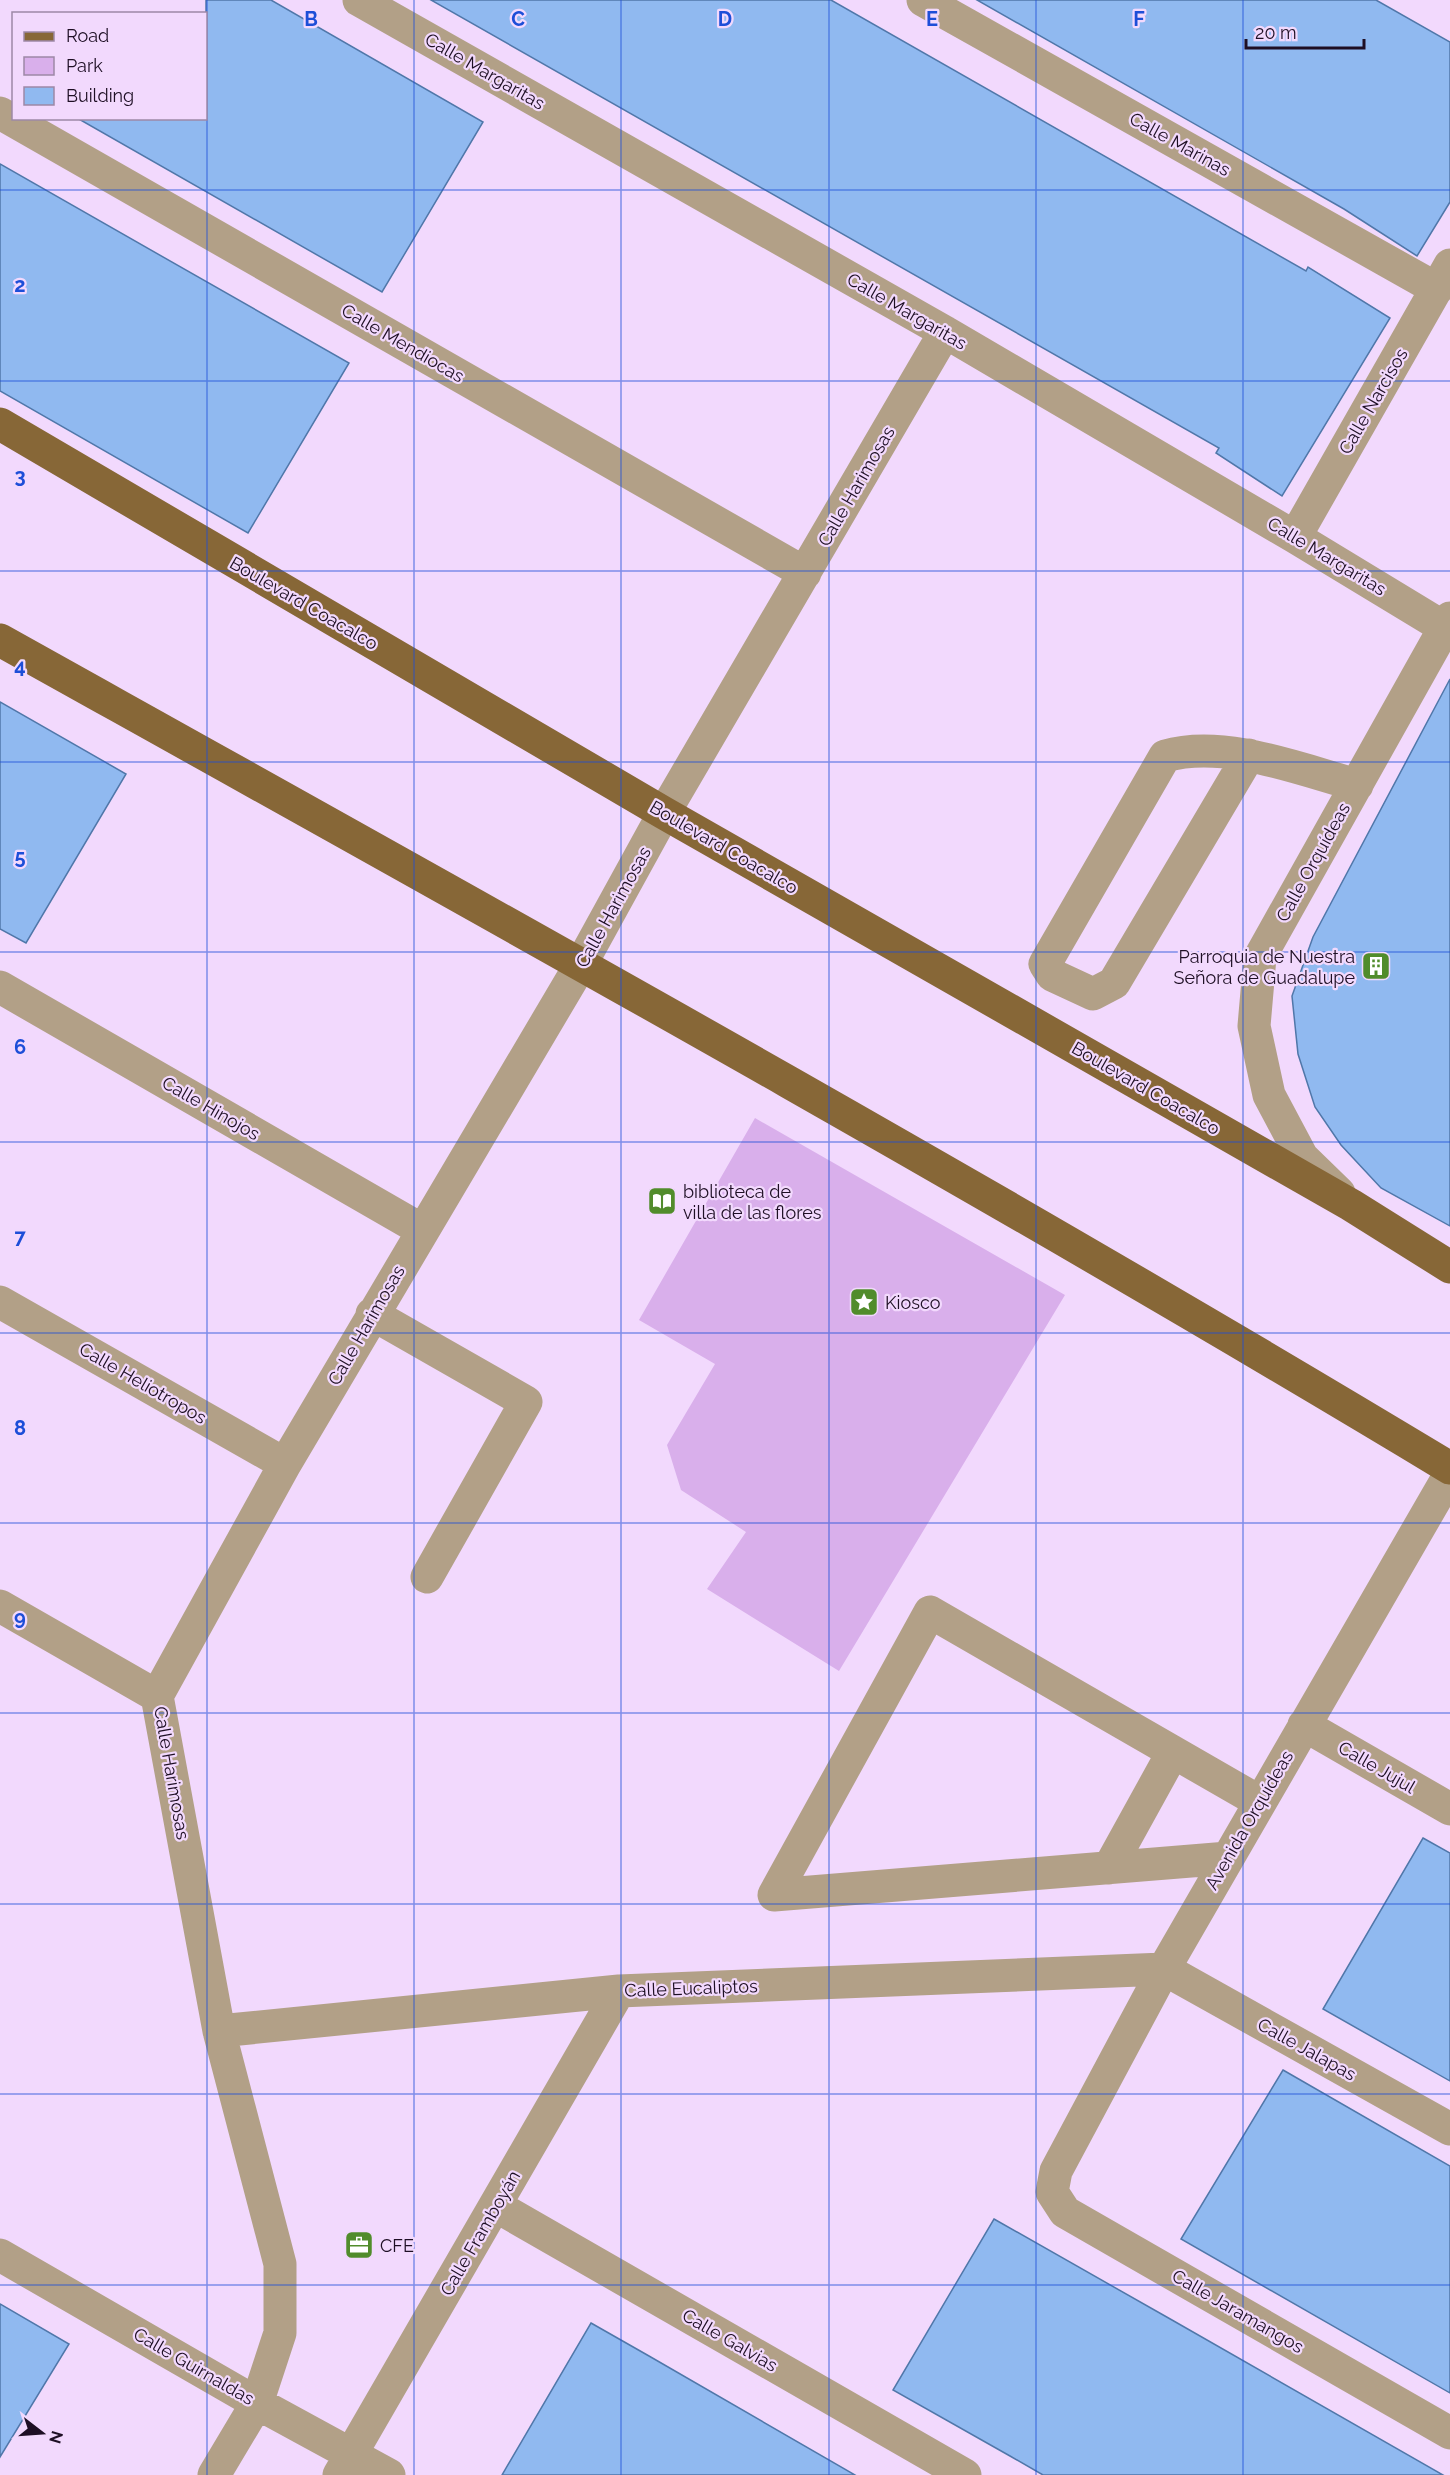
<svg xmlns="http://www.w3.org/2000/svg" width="1450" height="2475" viewBox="0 0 1450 2475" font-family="Raleway,sans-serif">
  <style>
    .green { fill: #d9afeb }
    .building { fill: #90b9f0; stroke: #5077a9; stroke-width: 1.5 }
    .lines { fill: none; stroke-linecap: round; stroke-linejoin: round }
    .minor { stroke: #b2a087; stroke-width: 33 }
    .major { stroke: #876737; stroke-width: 33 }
    .grid { fill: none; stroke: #1d4ed8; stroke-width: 1.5; stroke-opacity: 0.55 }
    .labels { text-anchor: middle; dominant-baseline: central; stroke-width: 4.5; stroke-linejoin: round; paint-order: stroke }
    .street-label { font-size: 18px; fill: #1e0f24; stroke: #f2d9fd }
    .poi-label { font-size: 18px; fill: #1e0f24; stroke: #f2d9fd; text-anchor: start }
    .grid-label { font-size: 20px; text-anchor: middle; font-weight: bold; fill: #1d4ed8; stroke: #f2d9fd; stroke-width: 4.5; stroke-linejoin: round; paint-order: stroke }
  </style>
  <rect width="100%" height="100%" fill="#f2d9fd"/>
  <!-- green -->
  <path class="green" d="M755 1118 1065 1295 839 1671 707 1589 746 1532 681 1490 667 1445 715 1364 639 1320Z"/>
  <!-- building -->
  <path class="building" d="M206 0H271L483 122 382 292 77 118H206Z
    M431 0H831L1306 271 1308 267 1390 318 1282 496 1216 453 1219 448Z
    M977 0H1376L1450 42V202L1417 256 1344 209Z
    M0 164 349 363 248 533 0 391Z
    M1450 679V1226L1381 1188 1341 1145 1315 1107 1298 1054 1292 996 1313 937Z
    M0 702 126 774 26 943 0 929Z
    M1423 1838 1450 1853V2081L1323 2009Z
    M1283 2070 1450 2166V2393L1181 2239Z
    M994 2219 1172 2320 1443 2475H1043L1010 2456 893 2390Z
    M0 2304 69 2344 0 2457Z
    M591 2323 649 2356 855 2475H502Z"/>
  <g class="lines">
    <!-- minor -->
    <path class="minor" d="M359 0 945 332 1295 537 1450 631
      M923 0 1437 289
      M0 113 805 573
      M1295 537 1450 265
      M1249 755 1114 983 1093 994 1052 975 1045 964 1165 756C1224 739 1299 769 1357 785
      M0 987 422 1230
      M1339 1193 1302 1157 1269 1095 1254 1026 1260 957 1450 618
      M0 1302 285 1464
      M372 1314 526 1402 427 1577
      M1450 1474 1164 1969 1056 2171 1052 2192 1065 2212 1450 2433
      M0 1606 157 1696
      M1304 1725 1450 1809
      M1228 1858 774 1895 930 1612 1260 1802
      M1109 1868 1173 1752
      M1164 1969 1450 2129
      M219 2031 619 1991 1164 1969
      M496 2206 965 2475
      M0 2255 257 2403 389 2475
      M214 2475 257 2403 280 2333V2264L219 2031 157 1696 285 1464 581 964 664 813 945 332
      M339 2475 619 1991"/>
    <!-- major -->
    <path class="major" d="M0 424 664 813 1351 1205 1450 1267
      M0 640C486 911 974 1181 1450 1468"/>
  </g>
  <!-- grid -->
  <path class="grid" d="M207 0V2475M414 0V2475M621 0V2475M829 0V2475M1036 0V2475M1243 0V2475M0 190H1450M0 381H1450M0 571H1450M0 762H1450M0 952H1450M0 1142H1450M0 1333H1450M0 1523H1450M0 1713H1450M0 1904H1450M0 2094H1450M0 2285H1450"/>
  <!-- icons -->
  <defs>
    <g id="building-square" transform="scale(1.5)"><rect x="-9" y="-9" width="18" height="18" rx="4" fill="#518c2b" stroke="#f2d9fd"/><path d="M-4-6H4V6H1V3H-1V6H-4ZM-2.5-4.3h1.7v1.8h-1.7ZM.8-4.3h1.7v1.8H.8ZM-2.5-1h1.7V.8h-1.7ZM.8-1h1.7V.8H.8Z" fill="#fff"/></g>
    <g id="library-square" transform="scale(1.5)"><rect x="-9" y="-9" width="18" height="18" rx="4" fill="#518c2b" stroke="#f2d9fd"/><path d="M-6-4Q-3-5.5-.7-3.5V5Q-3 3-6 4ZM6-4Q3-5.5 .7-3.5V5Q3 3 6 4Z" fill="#fff"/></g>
    <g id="sight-square" transform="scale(1.5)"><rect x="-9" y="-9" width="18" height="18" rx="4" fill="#518c2b" stroke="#f2d9fd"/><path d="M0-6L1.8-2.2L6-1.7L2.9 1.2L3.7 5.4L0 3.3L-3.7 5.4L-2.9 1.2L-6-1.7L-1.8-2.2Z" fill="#fff"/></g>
    <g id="office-square" transform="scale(1.5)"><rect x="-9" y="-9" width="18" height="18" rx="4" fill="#518c2b" stroke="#f2d9fd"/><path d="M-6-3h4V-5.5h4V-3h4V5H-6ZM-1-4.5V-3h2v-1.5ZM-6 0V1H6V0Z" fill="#fff"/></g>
  </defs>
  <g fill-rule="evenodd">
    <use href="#building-square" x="1376" y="966"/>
    <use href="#library-square" x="662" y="1201"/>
    <use href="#sight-square" x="864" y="1302"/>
    <use href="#office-square" x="359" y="2245"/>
  </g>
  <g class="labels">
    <!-- street labels -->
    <g class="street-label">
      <text transform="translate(485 71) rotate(30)">Calle Margaritas</text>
      <text transform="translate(1180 144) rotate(29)">Calle Marinas</text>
      <text transform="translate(907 311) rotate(30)">Calle Margaritas</text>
      <text transform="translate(403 343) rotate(30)">Calle Mendiocas</text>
      <text transform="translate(1373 401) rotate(-60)">Calle Narcisos</text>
      <text transform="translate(856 486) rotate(-60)">Calle Harimosas</text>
      <text transform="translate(1327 556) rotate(31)">Calle Margaritas</text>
      <text transform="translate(304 603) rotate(30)">Boulevard Coacalco</text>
      <text transform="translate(724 847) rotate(30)">Boulevard Coacalco</text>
      <text transform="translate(1313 862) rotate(-61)">Calle Orquídeas</text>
      <text transform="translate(613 907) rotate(-61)">Calle Harimosas</text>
      <text transform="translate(1146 1088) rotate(30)">Boulevard Coacalco</text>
      <text transform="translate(211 1108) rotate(30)">Calle Hinojos</text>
      <text transform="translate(366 1325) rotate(-60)">Calle Harimosas</text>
      <text transform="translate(143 1383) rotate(30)">Calle Heliotropos</text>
      <text transform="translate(1377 1767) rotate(30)">Calle Jujul</text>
      <text transform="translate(172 1773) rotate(80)">Calle Harimosas</text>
      <text transform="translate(1249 1820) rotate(-60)">Avenida Orquídeas</text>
      <text transform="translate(691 1988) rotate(-2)">Calle Eucaliptos</text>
      <text transform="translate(1307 2049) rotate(29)">Calle Jalapas</text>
      <text transform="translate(480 2233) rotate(-60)">Calle Framboyán</text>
      <text transform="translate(1238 2311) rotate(30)">Calle Jaramangos</text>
      <text transform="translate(730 2340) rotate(30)">Calle Galvias</text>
      <text transform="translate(194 2366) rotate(30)">Calle Guirnaldas</text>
    </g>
    <!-- poi labels -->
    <g class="poi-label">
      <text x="1355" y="956" text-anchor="end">Parroquia de Nuestra<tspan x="1355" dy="21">Señora de Guadalupe</tspan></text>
      <text x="683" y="1191">biblioteca de<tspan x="683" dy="21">villa de las flores</tspan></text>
      <text x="885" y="1302">Kiosco</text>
      <text x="380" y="2245">CFE</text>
    </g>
  </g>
  <g class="grid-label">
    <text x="311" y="26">B</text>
    <text x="518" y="26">C</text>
    <text x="725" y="26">D</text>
    <text x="932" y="26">E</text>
    <text x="1139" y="26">F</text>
    <text x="20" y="292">2</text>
    <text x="20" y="483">3</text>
    <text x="20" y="673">4</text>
    <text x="20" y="864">5</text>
    <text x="20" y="1054">6</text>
    <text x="20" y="1244">7</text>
    <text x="20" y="1435">8</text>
    <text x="20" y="1625">9</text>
  </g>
  <!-- legend -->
  <rect x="12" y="12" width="195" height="108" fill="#f2d9fd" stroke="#9d88a6" stroke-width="1.5"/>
  <rect x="24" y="32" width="30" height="9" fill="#876737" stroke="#9d88a6" stroke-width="1.5"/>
  <text x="66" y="42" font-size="18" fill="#1e0f24">Road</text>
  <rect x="24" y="57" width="30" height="18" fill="#d9afeb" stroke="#9d88a6" stroke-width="1.5"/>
  <text x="66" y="72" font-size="18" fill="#1e0f24">Park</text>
  <rect x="24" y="87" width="30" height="18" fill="#90b9f0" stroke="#9d88a6" stroke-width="1.5"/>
  <text x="66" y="102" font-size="18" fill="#1e0f24">Building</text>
  <!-- north arrow -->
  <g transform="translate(42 2433) rotate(107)" stroke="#f2d9fd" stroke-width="4.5" paint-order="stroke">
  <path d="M0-4.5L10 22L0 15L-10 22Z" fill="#1e0f24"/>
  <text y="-9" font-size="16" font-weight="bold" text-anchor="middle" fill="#1e0f24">N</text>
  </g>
  <!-- scale -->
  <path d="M1246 39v9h118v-9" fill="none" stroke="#1e0f24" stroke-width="3"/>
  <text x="1255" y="39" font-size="18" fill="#1e0f24" stroke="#f2d9fd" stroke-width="4.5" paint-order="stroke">20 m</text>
</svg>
